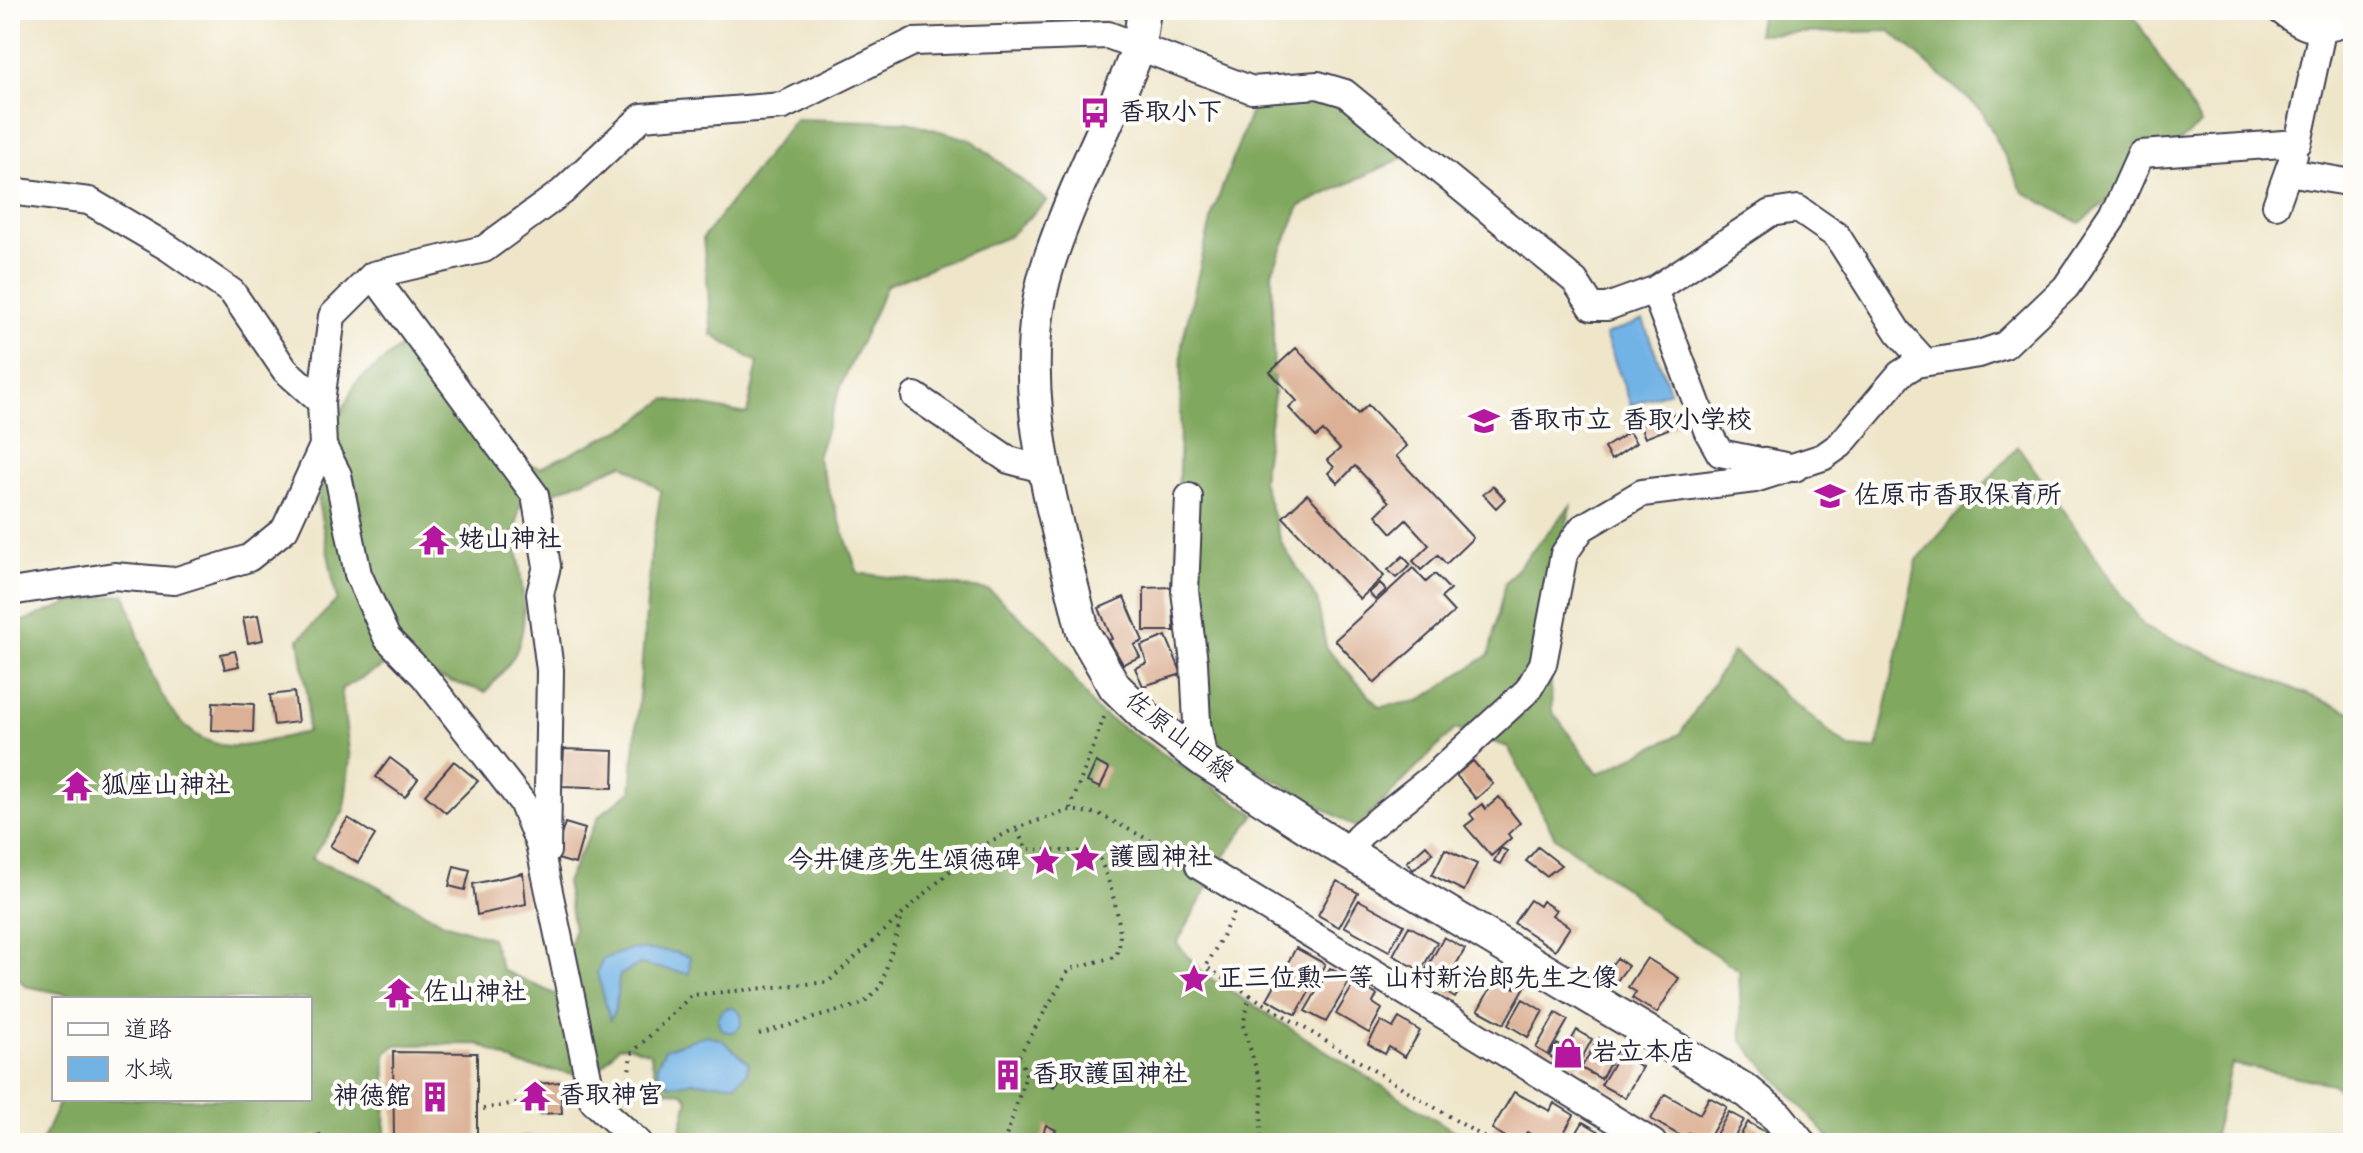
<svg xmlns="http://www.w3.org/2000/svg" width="2363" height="1153" viewBox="0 0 2363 1153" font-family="Kalam,'Klee One',sans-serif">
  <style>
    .forest { fill: #81a85f; stroke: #52654d; stroke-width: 2; fill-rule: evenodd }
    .water { fill: #72b3e6; stroke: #4a6a90; stroke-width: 2 }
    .building { fill: #dcb094 }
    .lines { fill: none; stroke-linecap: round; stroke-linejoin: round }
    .minor-casing { stroke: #413f50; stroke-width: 30 }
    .major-casing { stroke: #413f50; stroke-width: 36 }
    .path { stroke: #413f50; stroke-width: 4; stroke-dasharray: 2 6; stroke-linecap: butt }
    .minor { stroke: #fff; stroke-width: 26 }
    .major { stroke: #fff; stroke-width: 32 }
    .labels { text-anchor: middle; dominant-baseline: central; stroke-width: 8; stroke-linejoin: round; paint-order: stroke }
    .poi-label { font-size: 26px; font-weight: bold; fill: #22223b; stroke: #fdfcf7; text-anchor: start }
    .street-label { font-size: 26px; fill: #22223b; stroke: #fdfcf7 }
  </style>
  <rect width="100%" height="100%" fill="#fdfcf7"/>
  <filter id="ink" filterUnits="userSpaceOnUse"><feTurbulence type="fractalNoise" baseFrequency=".0125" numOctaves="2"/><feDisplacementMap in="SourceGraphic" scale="16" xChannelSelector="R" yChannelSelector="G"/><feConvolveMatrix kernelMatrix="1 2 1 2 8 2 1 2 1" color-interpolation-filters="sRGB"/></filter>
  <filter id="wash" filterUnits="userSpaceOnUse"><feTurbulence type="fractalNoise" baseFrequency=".006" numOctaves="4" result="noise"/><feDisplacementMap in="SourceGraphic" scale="32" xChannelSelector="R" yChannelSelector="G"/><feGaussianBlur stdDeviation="1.8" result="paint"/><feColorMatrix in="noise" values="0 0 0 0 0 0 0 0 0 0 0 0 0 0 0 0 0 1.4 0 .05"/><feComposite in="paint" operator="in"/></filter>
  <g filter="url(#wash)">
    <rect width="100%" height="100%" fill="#efe6ca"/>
    <!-- forest -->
    <path class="forest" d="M1761 10H2130L2201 124 2080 223 2023 192 1982 111 1890 31 1757 34Z
      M1323 95 1413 153 1300 206 1272 272 1274 395 1262 480 1282 544 1317 599 1326 647 1379 707 1419 701 1489 655 1505 583 1572 504 1547 594 1552 711 1598 774 1680 734 1733 652 1849 748 1877 749 1917 560 2018 446 2145 628 2353 713V1101L2332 1084 2232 1064 2212 1143H1834L1742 1041 1739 970 1659 918 1629 891 1555 837 1508 747 1455 729 1357 828 1222 749 1201 702 1207 633 1177 550 1182 343 1213 212 1253 106Z
      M795 119 907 122 972 140 1047 201 1008 237 887 285 842 383 817 457 858 573 989 590 1047 641 1096 710 1255 814 1225 856 1177 943 1202 973 1473 1143H678L688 1099 683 1093 662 1090 657 1082 650 1053 629 1046 618 1047 593 1077 520 1065 479 1044 396 1045 386 1053 385 1143H41L61 1099H310V999H91L25 986 10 967V626L73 602 125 594C144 648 160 740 229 746 253 748 283 736 307 732L308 699 299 639 337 600 318 502 334 426 356 383 413 337 445 401 487 449 540 468 631 425 666 399 747 414 758 363 712 335 703 238ZM623 464 661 491 651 554 631 791 599 816 566 882 574 929 557 995 502 970 491 938 444 923 361 877 311 859 344 811 350 758 341 689 389 663 486 692C496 679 513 662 518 647 535 598 507 550 520 506Z
      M523 1137 578 1142 579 1143H508Z"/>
    <!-- water -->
    <path class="water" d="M1643 320 1670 391 1631 405 1605 335Z
      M630 949 669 951 690 957 689 974 640 964 620 975C616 989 618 1010 610 1020L597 972 603 959Z
      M718 1020a12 12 0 1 1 24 0a12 12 0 1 1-24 0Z
      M706 1035 722 1040 749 1063 747 1072 736 1084 691 1082 671 1085 660 1079 657 1065 665 1049Z"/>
    <g id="blocks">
      <!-- building -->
      <path class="building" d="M1296 348 1358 414 1368 405 1407 446 1396 456 1473 538 1446 564 1438 555 1421 570 1413 561 1429 545 1406 520 1392 533 1376 515 1389 502 1355 466 1338 483 1328 473 1334 467 1327 460 1340 449 1323 431 1316 437 1289 408 1297 401 1270 372Z
        M1676 413 1681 424 1645 438 1640 426Z
        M1638 415 1641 422 1626 428 1623 421Z
        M1629 432 1636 443 1611 460 1604 448Z
        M1493 486 1505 499 1496 508 1483 494Z
        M1307 494 1384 576 1360 599 1283 517Z
        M1403 556 1411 565 1396 578 1388 570Z
        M1413 568 1426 582 1435 574 1450 590 1441 598 1454 612 1375 683 1335 640Z
        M1380 583 1386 590 1375 600 1369 593Z
        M1173 587 1174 631H1144V588Z
        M1124 597 1143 641 1134 645 1140 657 1123 664 1109 640 1112 639 1099 608Z
        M258 615 263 640 248 643 243 618Z
        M1166 636 1182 674 1143 686 1135 668 1147 663 1141 646Z
        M235 651 239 666 225 669 221 654Z
        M294 692 298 722 274 725 270 695Z
        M213 702 254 704 253 732 212 730Z
        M564 749 614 751 613 788 562 786Z
        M390 758 418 779 405 797 376 777Z
        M454 761 478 781 446 813 425 795Z
        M1473 761 1493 784 1476 799 1456 775Z
        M1096 762 1109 769 1100 788 1087 782Z
        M1499 797 1520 823 1508 834 1511 838 1491 856 1465 826 1474 819 1470 814 1482 804 1486 809Z
        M348 818 375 835 358 863 330 846Z
        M565 823 585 829 575 864 554 858Z
        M1426 845 1433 853 1413 870 1407 862Z
        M1538 847 1561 865 1546 876 1526 861Z
        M1501 848 1507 851 1500 864 1494 861Z
        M1445 849 1477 864 1464 891 1432 875Z
        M454 866 470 870 465 890 449 886Z
        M523 873 526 904 477 915 473 884Z
        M1337 881 1358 893 1339 927 1318 915Z
        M1359 900 1404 925 1389 951 1344 926Z
        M1530 900 1539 906 1542 901 1556 910 1552 915 1570 927 1555 950 1514 923Z
        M1409 926 1437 942 1421 971 1393 955Z
        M1444 937 1465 949 1444 985 1424 973Z
        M1296 948 1325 964 1296 1015 1267 999Z
        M1617 958 1628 966 1613 986 1602 977Z
        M1647 958 1679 978 1657 1013 1632 998 1636 992 1628 987Z
        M1330 968 1350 980 1326 1022 1305 1011Z
        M1497 977 1515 988 1519 980 1526 985 1504 1024 1478 1010Z
        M1355 982 1377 995 1373 1003 1382 1009 1369 1033 1336 1014Z
        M1448 987 1458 993 1455 998 1445 992Z
        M1523 999 1543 1011 1528 1037 1508 1025Z
        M1556 1013 1568 1020 1548 1055 1536 1048Z
        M1399 1018 1420 1031 1405 1057 1389 1047 1385 1054 1368 1044 1381 1021 1393 1028Z
        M1577 1030 1592 1039 1575 1071 1549 1056 1557 1044 1566 1049Z
        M1599 1038 1618 1049 1601 1079 1581 1068Z
        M393 1052 477 1053V1141H394Z
        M1619 1054 1642 1067 1625 1098 1601 1085Z
        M1004 1066 1017 1073 1011 1083 999 1076Z
        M1046 1067 1061 1075 1054 1087 1039 1079Z
        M560 1082 562 1113 538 1114 536 1084Z
        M1514 1092 1550 1111 1554 1103 1574 1115 1558 1143H1538L1540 1140 1527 1132 1520 1143H1516L1492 1129Z
        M1665 1094 1700 1114 1709 1097 1727 1107 1706 1143 1689 1133 1686 1139 1651 1119Z
        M1729 1112 1744 1120 1731 1143H1711Z
        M1583 1122 1608 1137 1605 1143 1596 1140 1585 1143 1574 1137Z
        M1748 1122 1779 1140 1778 1143H1736Z
        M1046 1125 1056 1130 1050 1143H1040Z
        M320 1134 323 1143H302L301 1141Z"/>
    </g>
  </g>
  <g filter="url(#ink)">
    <use href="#blocks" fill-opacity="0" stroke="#413f50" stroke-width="2"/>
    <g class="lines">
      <!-- minor casing -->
      <g class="minor-casing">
        <path id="minor" d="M2280 10C2310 33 2318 32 2353 21
          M2288 172 2353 183
          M10 191 89 201 169 248 232 292 285 370 321 402
          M2276 205 2294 155
          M373 275 535 495 547 566 540 594 550 670 547 851
          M1654 290 1770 213 1798 209 1837 236 1898 332 1925 362
          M915 396 1009 460 1046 470
          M1189 497 1185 591 1194 662 1197 723 1204 761
          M10 592 114 576 174 581 249 558 285 529 323 446
          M1346 852 1362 833 1434 776 1528 690 1543 664 1564 554 1582 528 1642 493 1755 479 1823 457 1840 445 1900 374 1916 364 1979 354 2005 345 2066 287 2112 219 2141 154 2298 143 2322 31
          M1199 866 1653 1143
          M639 1143 593 1101 539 844 522 802 424 676 387 638 358 574 338 475 323 446 321 402 332 316 373 275 484 249 562 192 642 117 783 106 913 42 1108 35 1252 90 1318 85 1345 93 1575 281 1592 307H1607L1654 290 1707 430 1720 453 1795 468"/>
      </g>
      <!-- major casing -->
      <g class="major-casing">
        <path id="major" d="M1144 10 1139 46 1129 72C1103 133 1072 194 1051 256 1008 380 1055 510 1083 632L1115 687 1150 721 1204 761 1335 845 1748 1092 1778 1117 1799 1143"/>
      </g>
      <!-- path -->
      <path class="path" d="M1070 809 1106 712
        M1234 913 1206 967 1250 995 1243 1025 1262 1088 1261 1143
        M1250 995 1493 1143
        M759 1034 862 1004 881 986 901 920
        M1015 1063 1069 969 1115 957C1129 937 1109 880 1100 859L1084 852 1026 849 1016 828
        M626 1101 631 1054 692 995 828 982 972 851 1016 828 1070 810 1099 814 1180 856
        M483 1109 537 1099
        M574 1143 576 1138 598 1134
        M1004 1143 1026 1075 1021 1059"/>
      <!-- minor -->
      <use href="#minor" class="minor"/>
      <!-- major -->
      <use href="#major" class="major"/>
    </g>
  </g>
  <!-- icons -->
  <defs>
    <g id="bus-bare" transform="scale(2.4)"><path d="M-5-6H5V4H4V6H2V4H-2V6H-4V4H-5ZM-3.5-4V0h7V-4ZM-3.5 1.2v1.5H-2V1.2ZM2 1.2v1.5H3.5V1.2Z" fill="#b5179e" stroke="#fdfcf7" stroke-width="2.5" paint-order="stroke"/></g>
    <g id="school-bare" transform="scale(2.4)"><path d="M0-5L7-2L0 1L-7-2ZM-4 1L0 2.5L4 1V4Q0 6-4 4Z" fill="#b5179e" stroke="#fdfcf7" stroke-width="2.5" paint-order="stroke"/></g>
    <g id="temple-bare" transform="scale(2.4)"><path d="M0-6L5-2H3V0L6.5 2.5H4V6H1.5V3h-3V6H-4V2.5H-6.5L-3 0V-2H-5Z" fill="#b5179e" stroke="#fdfcf7" stroke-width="2.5" paint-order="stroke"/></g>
    <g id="sight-bare" transform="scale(2.4)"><path d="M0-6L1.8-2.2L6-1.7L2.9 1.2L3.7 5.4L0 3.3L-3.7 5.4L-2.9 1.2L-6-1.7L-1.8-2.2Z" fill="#b5179e" stroke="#fdfcf7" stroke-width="2.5" paint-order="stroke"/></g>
    <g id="shop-bare" transform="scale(2.4)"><path d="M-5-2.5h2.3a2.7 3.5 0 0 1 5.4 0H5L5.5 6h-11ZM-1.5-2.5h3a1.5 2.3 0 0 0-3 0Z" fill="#b5179e" stroke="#fdfcf7" stroke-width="2.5" paint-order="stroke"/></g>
    <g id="building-bare" transform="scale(2.4)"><path d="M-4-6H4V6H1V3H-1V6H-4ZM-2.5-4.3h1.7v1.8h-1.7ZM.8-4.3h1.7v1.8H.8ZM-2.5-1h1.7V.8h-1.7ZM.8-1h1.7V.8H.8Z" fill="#b5179e" stroke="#fdfcf7" stroke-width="2.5" paint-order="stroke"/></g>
  </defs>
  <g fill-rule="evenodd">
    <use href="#bus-bare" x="1095" y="113"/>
    <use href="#school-bare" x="1484" y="421"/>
    <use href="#school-bare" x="1830" y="496"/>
    <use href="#temple-bare" x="434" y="540"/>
    <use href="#temple-bare" x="77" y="786"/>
    <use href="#sight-bare" x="1085" y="858"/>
    <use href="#sight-bare" x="1045" y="861"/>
    <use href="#sight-bare" x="1194" y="979"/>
    <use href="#temple-bare" x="399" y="993"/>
    <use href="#shop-bare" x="1568" y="1053"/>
    <use href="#building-bare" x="1008" y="1075"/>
    <use href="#temple-bare" x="535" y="1096"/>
    <use href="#building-bare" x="435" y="1097"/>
  </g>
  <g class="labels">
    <!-- poi labels -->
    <g class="poi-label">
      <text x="1119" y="113">香取小下</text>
      <text x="1508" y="421">香取市立 香取小学校</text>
      <text x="1854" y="496">佐原市香取保育所</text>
      <text x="458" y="540">姥山神社</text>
      <text x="101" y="786">狐座山神社</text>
      <text x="1109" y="858">護國神社</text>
      <text x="1021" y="861" text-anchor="end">今井健彦先生頌徳碑</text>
      <text x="1218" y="979">正三位勲一等 山村新治郎先生之像</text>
      <text x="423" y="993">佐山神社</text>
      <text x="1592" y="1053">岩立本店</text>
      <text x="1032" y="1075">香取護国神社</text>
      <text x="559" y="1096">香取神宮</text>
      <text x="411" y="1097" text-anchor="end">神徳館</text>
    </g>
    <!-- street labels -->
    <g class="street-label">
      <text transform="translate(1179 737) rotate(38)">佐原山田線</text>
    </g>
  </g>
  <!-- margin -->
  <rect width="2363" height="1153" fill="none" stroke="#fdfcf7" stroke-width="40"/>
  <!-- legend -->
  <rect x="52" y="997" width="260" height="104" fill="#fdfcf7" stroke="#a5a5ac" stroke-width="2"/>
  <rect x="68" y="1023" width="40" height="12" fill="#ffffff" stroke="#a5a5ac" stroke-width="2"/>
  <text x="124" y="1037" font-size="24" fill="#22223b">道路</text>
  <rect x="68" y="1057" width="40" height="24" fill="#72b3e6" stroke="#a5a5ac" stroke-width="2"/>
  <text x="124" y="1077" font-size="24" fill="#22223b">水域</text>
</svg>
